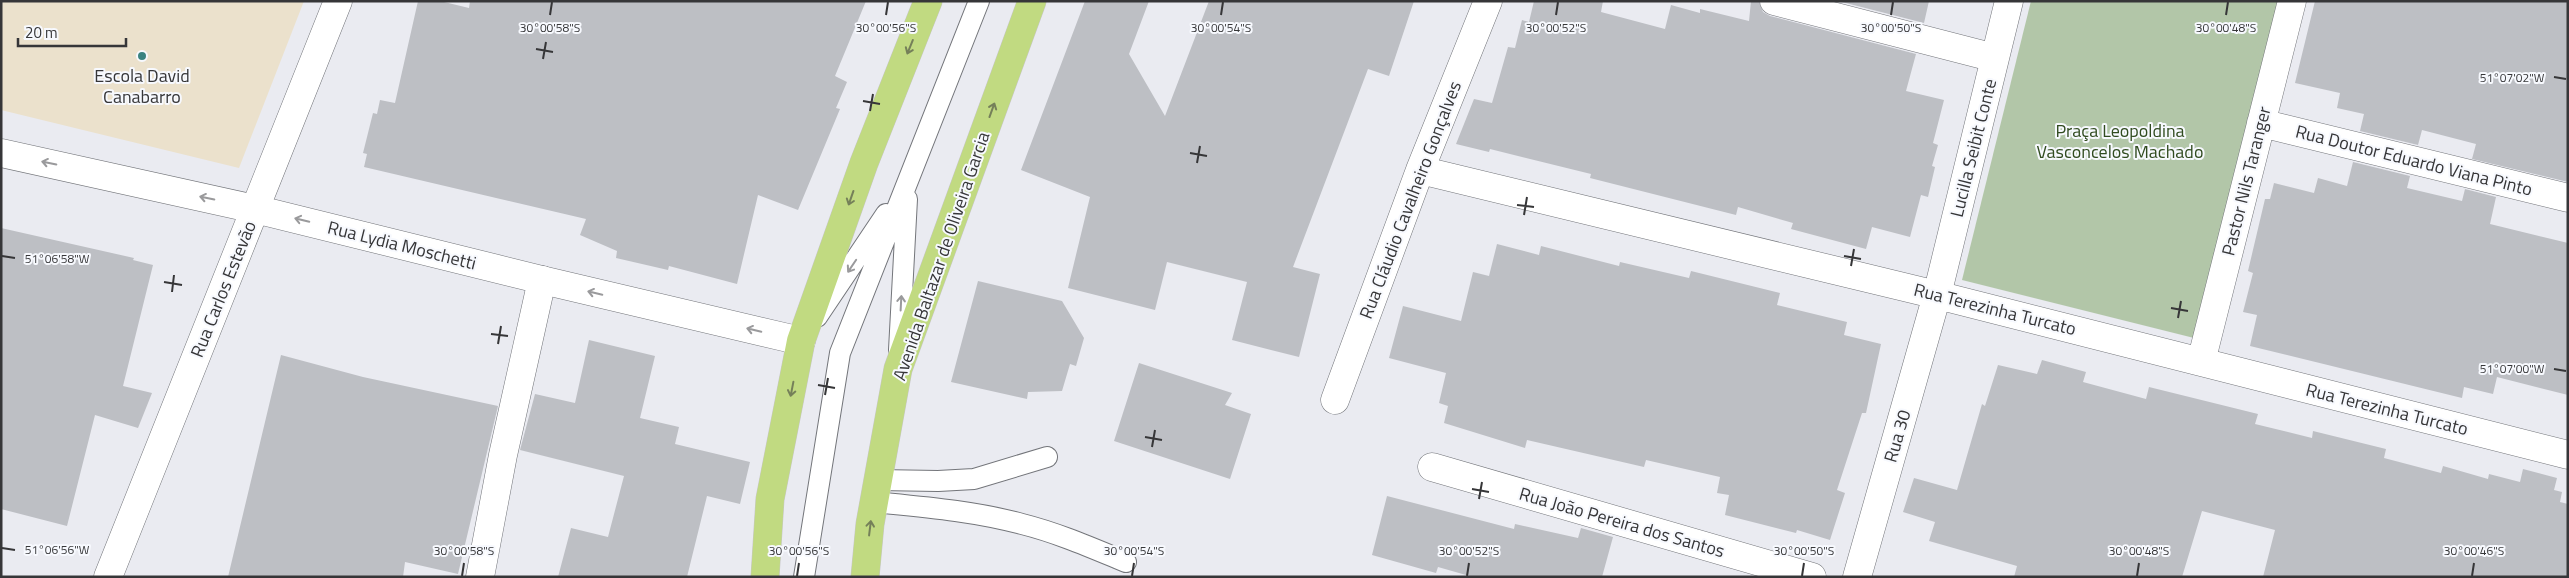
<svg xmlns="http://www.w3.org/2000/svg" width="2569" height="578" viewBox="0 0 2569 578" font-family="'Titillium Web',sans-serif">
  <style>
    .education { fill: #ebe1cc }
    .green { fill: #b2c6a8 }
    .building { fill: #bdbfc4 }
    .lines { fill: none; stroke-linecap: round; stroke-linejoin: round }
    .service-casing { stroke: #73757a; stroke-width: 22 }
    .minor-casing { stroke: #73757a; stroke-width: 29 }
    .tertiary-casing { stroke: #73757a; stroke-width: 29 }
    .primary-casing { stroke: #c7c7c7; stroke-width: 29 }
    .service { stroke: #fff; stroke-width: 20 }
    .minor { stroke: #fff; stroke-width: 28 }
    .tertiary { stroke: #fff; stroke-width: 28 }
    .primary { stroke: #c1da81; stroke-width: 28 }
    .oneway { stroke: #758059 }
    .oneway2 { stroke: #9a9a9c }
    .ticks { fill: none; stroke: #363638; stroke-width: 2 }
    .poi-dot { fill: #3a8381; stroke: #f7f9fe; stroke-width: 2 }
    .labels { text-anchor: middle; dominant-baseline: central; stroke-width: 4; stroke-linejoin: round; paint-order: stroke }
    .poi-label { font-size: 18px; fill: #363638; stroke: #f7f9fe }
    .park-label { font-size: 18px; fill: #304b1f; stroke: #f7f9fe }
    .street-label { font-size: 18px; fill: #363638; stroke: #f7f9fe }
    .ticks-label { font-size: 12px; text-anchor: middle; fill: #363638; stroke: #f7f9fe; stroke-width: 4; stroke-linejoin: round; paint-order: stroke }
  </style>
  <rect width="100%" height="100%" fill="#eaebf1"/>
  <!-- education -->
  <path class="education" d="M1 1H304L239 168 1 110Z"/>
  <!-- green -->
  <path class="green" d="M2031 1H2278L2194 338 1962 280Z"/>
  <!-- building -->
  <path class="building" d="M418 1H440L469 8 470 1H866L835 76 847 82 836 108 840 109 798 210 758 195 737 284 669 266 668 270 616 258 617 251 580 235 586 219 364 167 367 154 363 153 373 113 377 114 380 100 395 103Z
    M1085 1H1149L1129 54 1165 116 1209 1H1414L1389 76 1368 69 1293 267 1320 274 1299 357 1232 340 1247 282 1167 262 1155 310 1068 288 1090 197 1021 170Z
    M1534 1H1603L1601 12 1665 29 1671 5 1700 13V9L1749 21 1751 1H1759L1763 12 1770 16 1916 54 1906 91 1944 100 1933 143 1938 145 1932 166 1935 167 1928 197 1921 195 1910 237 1872 227 1866 249 1791 229 1793 223 1738 207 1736 215 1590 178 1591 174 1490 149 1489 152 1456 144 1474 99 1492 103 1508 47 1515 48 1522 20 1529 22Z
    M1838 1H1929L1924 23Z
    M2315 1H2568V182L2472 159 2476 144 2422 130 2418 145 2360 131 2364 114 2337 108 2340 93 2295 83Z
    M2353 162 2410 176 2407 188 2462 201 2465 189 2496 197 2490 224 2568 243V395L2497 377 2493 394 2464 387 2462 398 2250 346 2257 315 2243 312 2253 273 2248 271 2265 199H2270L2274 183 2314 193 2318 178 2347 186Z
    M1 228 134 258 133 260 153 265 123 386 152 393 138 428 95 415 67 526 1 509Z
    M1497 244 1539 255 1541 246 1619 266 1620 262 1689 278 1691 271 1780 293 1777 305 1847 322 1844 335 1881 344 1866 413H1862L1837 490 1845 493 1830 540 1797 530 1796 533 1725 515 1729 495 1717 493 1720 477 1646 460 1644 467 1527 440 1525 448 1444 423 1448 406 1439 403 1446 373 1389 358 1403 306 1461 321 1473 272 1489 276Z
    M978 281 1062 301 1084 338 1076 366 1070 364 1062 391 1028 392 1027 399 951 382Z
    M589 340 655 356 640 418 679 427 675 444 750 462 740 504 707 496 687 577H558L571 528 608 537 624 476 520 450 535 394 575 403Z
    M281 355 363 377 498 406 458 574 405 562 403 577H228Z
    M2042 360 2086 372 2083 382 2146 399 2149 387 2258 414 2255 424 2312 438 2313 431 2386 449 2384 458 2441 473 2443 466 2488 479 2489 474 2520 482 2523 469 2557 478 2554 490 2562 492 2560 502 2568 504V577H2263L2275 530 2202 511 2182 577H2014L2017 566 1929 541 1935 522 1903 512 1914 478 1957 490 1982 404 1985 406 1998 365 2037 374Z
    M1139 363 1232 393 1225 405 1251 414 1230 479 1114 441Z
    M1387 496 1514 529 1515 524 1578 538 1581 528 1613 537 1602 577H1473L1438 567 1436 573 1372 555Z"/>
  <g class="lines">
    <!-- service casing -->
    <g class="service-casing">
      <path id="service" d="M817 317 886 214
        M899 350 907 199
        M878 480 938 481 974 479 1047 457
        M874 502C924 507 974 511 1022 524 1058 533 1092 548 1126 562
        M804 577 840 353 979 1"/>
    </g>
    <!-- minor casing -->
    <g class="minor-casing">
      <path id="minor" d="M1774 1 1995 58
        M2261 123 2568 198
        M1 153 255 209
        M1420 170 1937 295 2568 455
        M2201 362 2292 1
        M1335 400 1420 170 1488 1
        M1432 467 1812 577
        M480 577 503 455 542 280
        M1857 577 1937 295 2009 1"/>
    </g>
    <!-- tertiary casing -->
    <g class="tertiary-casing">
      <path id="tertiary" d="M255 209 542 280 801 341
        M108 577 338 1"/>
    </g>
    <!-- primary casing -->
    <g class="primary-casing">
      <path id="primary" d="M765 577 770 499 801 341 864 163 928 1
        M865 577 870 524 898 369 1032 1"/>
    </g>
    <!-- service -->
    <use href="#service" class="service"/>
    <!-- minor -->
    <use href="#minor" class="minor"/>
    <!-- tertiary -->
    <use href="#tertiary" class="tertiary"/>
    <!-- primary -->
    <use href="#primary" class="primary"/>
  </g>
  <!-- one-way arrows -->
  <defs><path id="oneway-shaft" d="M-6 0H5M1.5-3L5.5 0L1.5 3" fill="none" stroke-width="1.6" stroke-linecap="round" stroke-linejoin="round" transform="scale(1.25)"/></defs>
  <g class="oneway">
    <use href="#oneway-shaft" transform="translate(910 47) rotate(112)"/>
    <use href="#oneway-shaft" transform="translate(992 110) rotate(-70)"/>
    <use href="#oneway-shaft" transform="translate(851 198) rotate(109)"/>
    <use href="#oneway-shaft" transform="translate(792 389) rotate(101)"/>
    <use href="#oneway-shaft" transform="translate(870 528) rotate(-83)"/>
  </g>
  <g class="oneway2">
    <use href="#oneway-shaft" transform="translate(49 163) rotate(-168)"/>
    <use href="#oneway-shaft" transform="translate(207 198) rotate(-168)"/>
    <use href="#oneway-shaft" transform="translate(302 220) rotate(-166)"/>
    <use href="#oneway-shaft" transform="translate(852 266) rotate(124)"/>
    <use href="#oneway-shaft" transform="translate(595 293) rotate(-167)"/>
    <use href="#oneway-shaft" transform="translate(901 303) rotate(-87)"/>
    <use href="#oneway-shaft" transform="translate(754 330) rotate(-167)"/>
  </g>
  <!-- ticks -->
  <path class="ticks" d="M550 15 552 2M886 15 888 2M1221 15 1223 2M1556 15 1558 2M1891 15 1893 2M2226 15 2228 2M536 49 553 52M543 59 546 42M2554 77 2566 79M863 101 880 104M870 111 873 94M1190 153 1207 156M1197 163 1200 146M1517 205 1534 207M1524 215 1527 197M2 256 15 258M1844 256 1861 259M1851 266 1854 249M164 282 182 285M172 292 174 275M2171 308 2188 311M2178 318 2181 301M491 334 508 336M498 344 501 326M2554 369 2566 371M818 385 835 388M825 395 828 378M1145 437 1162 440M1152 447 1155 430M1472 489 1489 492M1479 499 1482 482M2 548 15 550M462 576 464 563M797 576 799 563M1132 576 1134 563M1467 576 1469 563M1802 576 1804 563M2137 576 2139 563M2472 576 2474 563"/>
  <!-- markers -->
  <circle class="poi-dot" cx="142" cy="56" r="5"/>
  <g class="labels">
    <!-- poi labels -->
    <g class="poi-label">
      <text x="142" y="75">Escola David<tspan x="142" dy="21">Canabarro</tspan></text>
    </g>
    <!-- park labels -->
    <g class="park-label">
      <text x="2120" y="130">Praça Leopoldina<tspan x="2120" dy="21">Vasconcelos Machado</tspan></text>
    </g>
    <!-- street labels -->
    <g class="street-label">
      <text transform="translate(1973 148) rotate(-76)">Lucilla Seibit Conte</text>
      <text transform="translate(2414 160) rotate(14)">Rua Doutor Eduardo Viana Pinto</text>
      <text transform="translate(2246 181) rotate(-76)">Pastor Nils Taranger</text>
      <text transform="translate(1410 200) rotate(-69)">Rua Cláudio Cavalheiro Gonçalves</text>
      <text transform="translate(402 245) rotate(14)">Rua Lydia Moschetti</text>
      <text transform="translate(941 256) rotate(-71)">Avenida Baltazar de Oliveira Garcia</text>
      <text transform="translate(223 289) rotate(-68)">Rua Carlos Estevão</text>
      <text transform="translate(1995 309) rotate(14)">Rua Terezinha Turcato</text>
      <text transform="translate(2387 409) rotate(14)">Rua Terezinha Turcato</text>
      <text transform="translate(1897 436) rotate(-74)">Rua 30</text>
      <text transform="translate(1622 522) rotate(16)">Rua João Pereira dos Santos</text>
    </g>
  </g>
  <g class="ticks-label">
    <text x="550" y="32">30°00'58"S</text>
    <text x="886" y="32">30°00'56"S</text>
    <text x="1221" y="32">30°00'54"S</text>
    <text x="1556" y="32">30°00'52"S</text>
    <text x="1891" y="32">30°00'50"S</text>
    <text x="2226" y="32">30°00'48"S</text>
    <text x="2512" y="82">51°07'02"W</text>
    <text x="57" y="263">51°06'58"W</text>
    <text x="2512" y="373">51°07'00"W</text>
    <text x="57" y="554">51°06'56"W</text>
    <text x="464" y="555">30°00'58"S</text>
    <text x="799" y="555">30°00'56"S</text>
    <text x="1134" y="555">30°00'54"S</text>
    <text x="1469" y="555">30°00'52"S</text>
    <text x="1804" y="555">30°00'50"S</text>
    <text x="2139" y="555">30°00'48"S</text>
    <text x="2474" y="555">30°00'46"S</text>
  </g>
  <!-- border -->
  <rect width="2569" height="578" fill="none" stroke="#363638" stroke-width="5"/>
  <!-- scale -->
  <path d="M18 38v8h108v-8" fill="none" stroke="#363638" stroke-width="2.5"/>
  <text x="25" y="38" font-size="15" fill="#363638" stroke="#f7f9fe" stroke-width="4" paint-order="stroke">20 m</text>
</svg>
